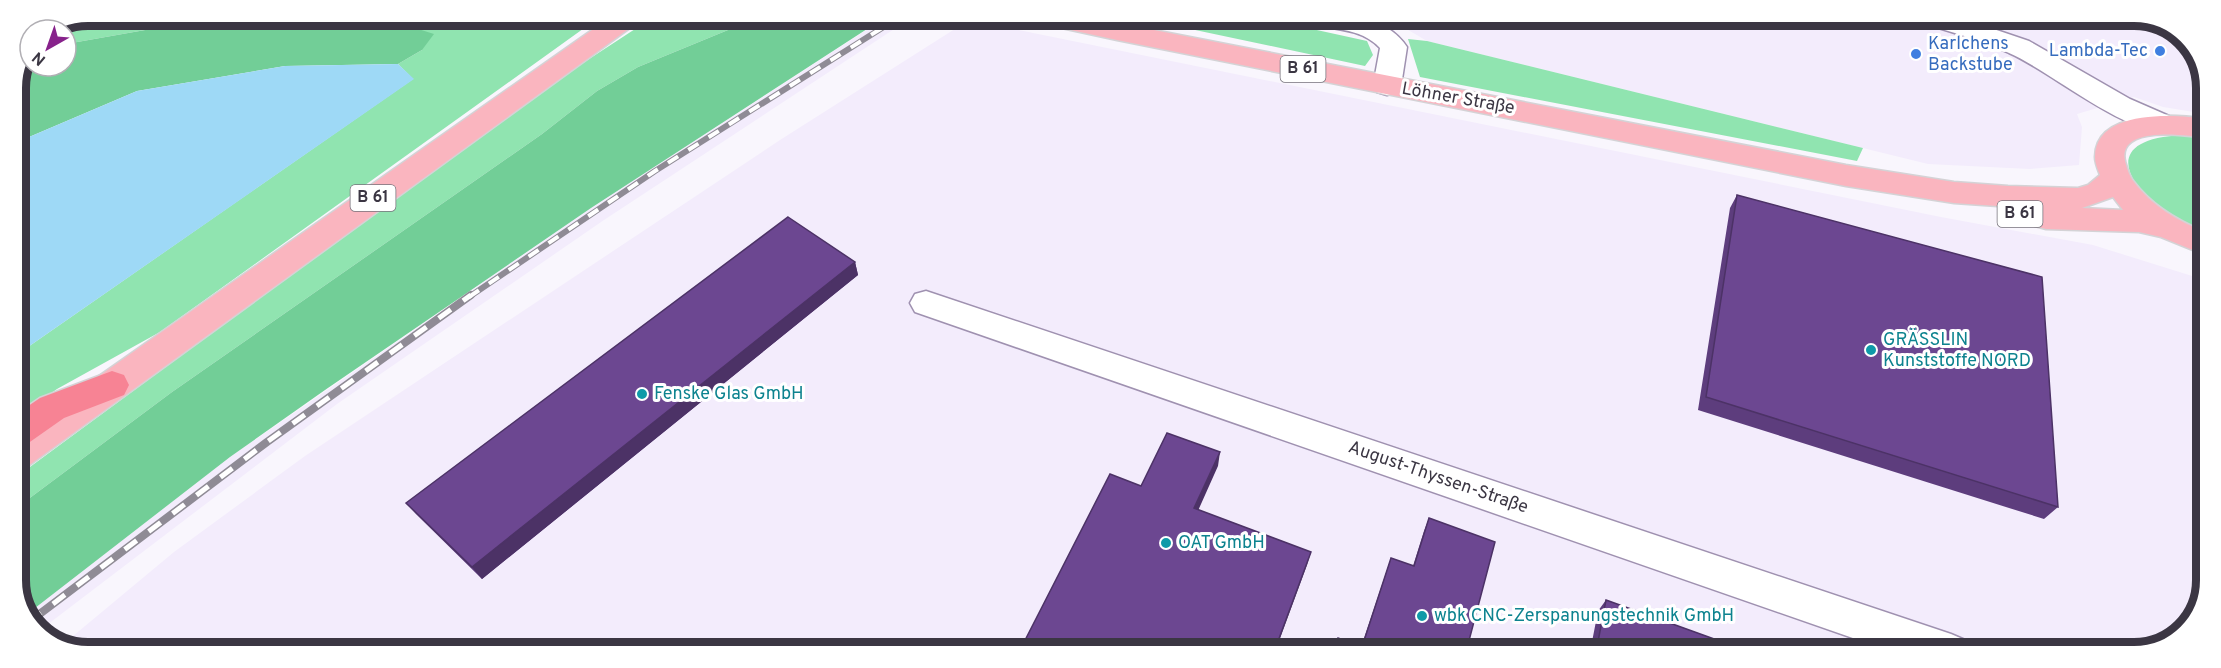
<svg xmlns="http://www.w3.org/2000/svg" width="2221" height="668" viewBox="0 0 2221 668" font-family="Overpass,sans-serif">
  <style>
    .built { fill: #f3ecfc }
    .green { fill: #90e4b0 }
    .forest { fill: #72ce97 }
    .water { fill: #9ed9f6 }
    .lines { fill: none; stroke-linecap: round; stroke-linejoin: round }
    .minor-casing { stroke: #9f91b0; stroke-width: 3 }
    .major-casing { stroke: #d4d3d6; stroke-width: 3 }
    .highway-casing { stroke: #d4d3d6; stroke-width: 3 }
    .minor { fill: #fff; fill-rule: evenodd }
    .major { fill: #fab5bf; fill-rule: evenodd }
    .highway { fill: #f78394; fill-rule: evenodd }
    .rail-far1-casing { stroke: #8f8b95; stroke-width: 6 }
    .rail-casing { stroke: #8f8b95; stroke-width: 8 }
    .rail-far1 { stroke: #fff; stroke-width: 4; stroke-dasharray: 12; stroke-linecap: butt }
    .rail { stroke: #fff; stroke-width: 5; stroke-dasharray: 15; stroke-linecap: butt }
    .wall { fill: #5d3d7d }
    .shaded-wall { fill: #4c3266 }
    .building { fill: #6c4791; stroke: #4c3266; stroke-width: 1.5 }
    .shop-dot { fill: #3f7fe0; stroke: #fff; stroke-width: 2 }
    .culture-dot { fill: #0f9aa8; stroke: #fff; stroke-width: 2 }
    .labels { text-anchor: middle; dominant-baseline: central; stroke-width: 6; stroke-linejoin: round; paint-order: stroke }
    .shield { fill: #fff; stroke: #76727b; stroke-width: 1.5 }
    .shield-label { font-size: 16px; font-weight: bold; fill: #3b3643 }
    .shop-label { font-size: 18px; fill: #366cbe; stroke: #fff; text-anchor: start }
    .street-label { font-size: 18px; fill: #3b3643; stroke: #fff }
    .culture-label { font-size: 18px; fill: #0d838f; stroke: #fff; text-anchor: start }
    .rim { fill: none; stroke: #3b3643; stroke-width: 8 }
  </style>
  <rect width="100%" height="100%" fill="#f9f6fd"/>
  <!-- built -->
  <path class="built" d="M888 16H914L604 220 337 404 39 631 30 625 26 615 230 457 591 208Z
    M1386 17 2153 18 2191 43 2206 82V114L2163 107 2134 97 2077 114 2082 127 2079 165 2030 169 1928 164 1427 41Z
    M969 20 1941 217 2093 245 2205 280 2203 600 2177 638 2134 653 68 650 61 646 174 552 305 456 780 140Z"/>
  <!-- green -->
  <path class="green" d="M87 15H301L196 21 66 44V30H51Z
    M346 15 601 16 160 332 57 389 15 419V356L413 79 398 64 422 50 400 22Z
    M655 16H762L638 67 597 91 542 134 172 392 15 509V478L537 93Z
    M1129 16H1253L1367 41 1373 55 1365 66Z
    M1408 39 1427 41 1863 148 1857 161 1420 77Z
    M2183 135 2206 138 2205 236C2151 215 2075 140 2183 135Z"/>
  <!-- forest -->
  <path class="forest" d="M301 15C351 15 387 18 434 34L422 50 398 64 285 66 137 91 15 143V87L30 52V66H66V44L196 21Z
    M762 16 884 18 591 208 325 390 230 457 26 615 15 586V509L172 392 542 134 597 91 638 67Z"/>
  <!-- water -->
  <path class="water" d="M398 64 414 79 15 356V143L137 91 285 66Z"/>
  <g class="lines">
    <!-- minor casing -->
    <g class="minor-casing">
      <path id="minor" d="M1298 17C1335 13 1384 12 1407 47L1401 86 1397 92 1387 95 1377 92 1373 86 1380 48C1361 27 1328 29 1302 23Z
        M1918 17H1958L2029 41 2130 99 2169 116 2173 123 2169 130C2132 140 2046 68 2009 53 1981 40 1951 32 1922 23Z
        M926 291 1951 634 1965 640 1971 653H1896L915 312 910 303 915 294Z"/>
    </g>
    <!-- major casing -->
    <g class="major-casing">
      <path id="major" d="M612 16H642L638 22 28 466 15 470V435Z
        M1030 16H1082L1846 165 1954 182 2008 186 2078 188 2088 185 2100 175C2098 170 2095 163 2095 157 2095 109 2175 114 2206 119V138C2187 135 2117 125 2125 161 2127 168 2129 176 2134 182 2152 206 2178 221 2205 232V255L2161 237 2139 232 2046 229 2035 226 2031 218 2035 210 2040 209 1954 203 1846 186 1117 40 1034 22ZM2113 197 2123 210 2082 208Z"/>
    </g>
    <!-- highway casing -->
    <g class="highway-casing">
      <path id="highway" d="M112 371 124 375 129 385 124 395 64 418 27 444 15 449V415L40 398Z"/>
    </g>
    <!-- minor -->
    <use href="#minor" class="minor"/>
    <!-- major -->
    <use href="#major" class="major"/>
    <!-- highway -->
    <use href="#highway" class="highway"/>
    <!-- rail-far1 casing -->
    <g class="rail-far1-casing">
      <path id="rail-far1" d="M469 297 655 171 901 16"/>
    </g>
    <!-- rail casing -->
    <g class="rail-casing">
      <path id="rail" d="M29 622 267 442 471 295"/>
    </g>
    <!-- rail-far1 -->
    <use href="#rail-far1" class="rail-far1"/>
    <!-- rail -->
    <use href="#rail" class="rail"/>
  </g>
  <!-- wall -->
  <path class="wall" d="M1737 195 2058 507 2044 519 1698 410 1730 208Z
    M855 262 858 275 482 579 416 514 406 503Z
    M1429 518 1466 652 1361 647 1391 558 1413 566 1424 531Z
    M1606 600 1753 653 1590 652 1598 611Z"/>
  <!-- shaded-wall -->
  <path class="shaded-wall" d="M855 262 858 275 482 579 472 567Z
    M1220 452 1218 466 1193 522 1194 508Z
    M1311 552 1307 565 1275 652H1274Z"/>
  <!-- building -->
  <path class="building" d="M1737 195 2042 277 2058 507 1706 397Z
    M788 217 855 262 472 567 406 503Z
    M1167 433 1220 452 1194 508 1311 552 1274 652H1019L1110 474 1141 486Z
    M1429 518 1495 542 1466 652H1333L1338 638 1362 647 1391 558 1414 566Z
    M1606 600 1753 653 1596 652Z"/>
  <!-- markers -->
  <g class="shop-dot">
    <circle cx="2160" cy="51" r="6"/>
    <circle cx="1916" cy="54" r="6"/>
  </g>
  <g class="culture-dot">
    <circle cx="1871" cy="350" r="6"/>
    <circle cx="642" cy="394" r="6"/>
    <circle cx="1166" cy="543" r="6"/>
    <circle cx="1422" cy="616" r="6"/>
  </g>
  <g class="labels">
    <!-- shield labels -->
    <g class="shield">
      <rect x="1280.5" y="56" width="45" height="26" rx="4.5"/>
      <rect x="350.5" y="185" width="45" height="26" rx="4.5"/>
      <rect x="1997.5" y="201" width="45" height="26" rx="4.5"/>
    </g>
    <g class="shield-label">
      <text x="1303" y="69">B 61</text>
      <text x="373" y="198">B 61</text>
      <text x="2020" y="214">B 61</text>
    </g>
    <!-- shop labels -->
    <g class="shop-label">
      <text x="1928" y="44">Karlchens<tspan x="1928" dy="21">Backstube</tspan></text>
      <text x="2148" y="51" text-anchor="end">Lambda-Tec</text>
    </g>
    <!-- street labels -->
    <g class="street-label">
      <text transform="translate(1458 99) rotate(10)">Löhner Straße</text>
      <text transform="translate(1438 478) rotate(19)">August-Thyssen-Straße</text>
    </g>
    <!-- culture labels -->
    <g class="culture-label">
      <text x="1883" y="340">GRÄSSLIN<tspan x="1883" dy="21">Kunststoffe NORD</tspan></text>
      <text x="654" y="394">Fenske Glas GmbH</text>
      <text x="1178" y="543">OAT GmbH</text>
      <text x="1434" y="616">wbk CNC-Zerspanungstechnik GmbH</text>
    </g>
  </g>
  <!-- crop -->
  <path d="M0 0H2221V668H0ZM88 26H2134A62 62 0 0 1 2196 88V580A62 62 0 0 1 2134 642H88A62 62 0 0 1 26 580V88A62 62 0 0 1 88 26Z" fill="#fff" fill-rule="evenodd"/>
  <path class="rim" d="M88 26H2134A62 62 0 0 1 2196 88V580A62 62 0 0 1 2134 642H88A62 62 0 0 1 26 580V88A62 62 0 0 1 88 26Z"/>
  <!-- north arrow -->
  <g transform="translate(48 48) rotate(220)"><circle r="28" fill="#ffffff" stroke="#b1afb4" stroke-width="1.5"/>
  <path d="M0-4.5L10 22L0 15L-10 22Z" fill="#87228b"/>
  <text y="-9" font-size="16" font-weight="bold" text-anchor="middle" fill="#3b3643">N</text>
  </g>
</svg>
